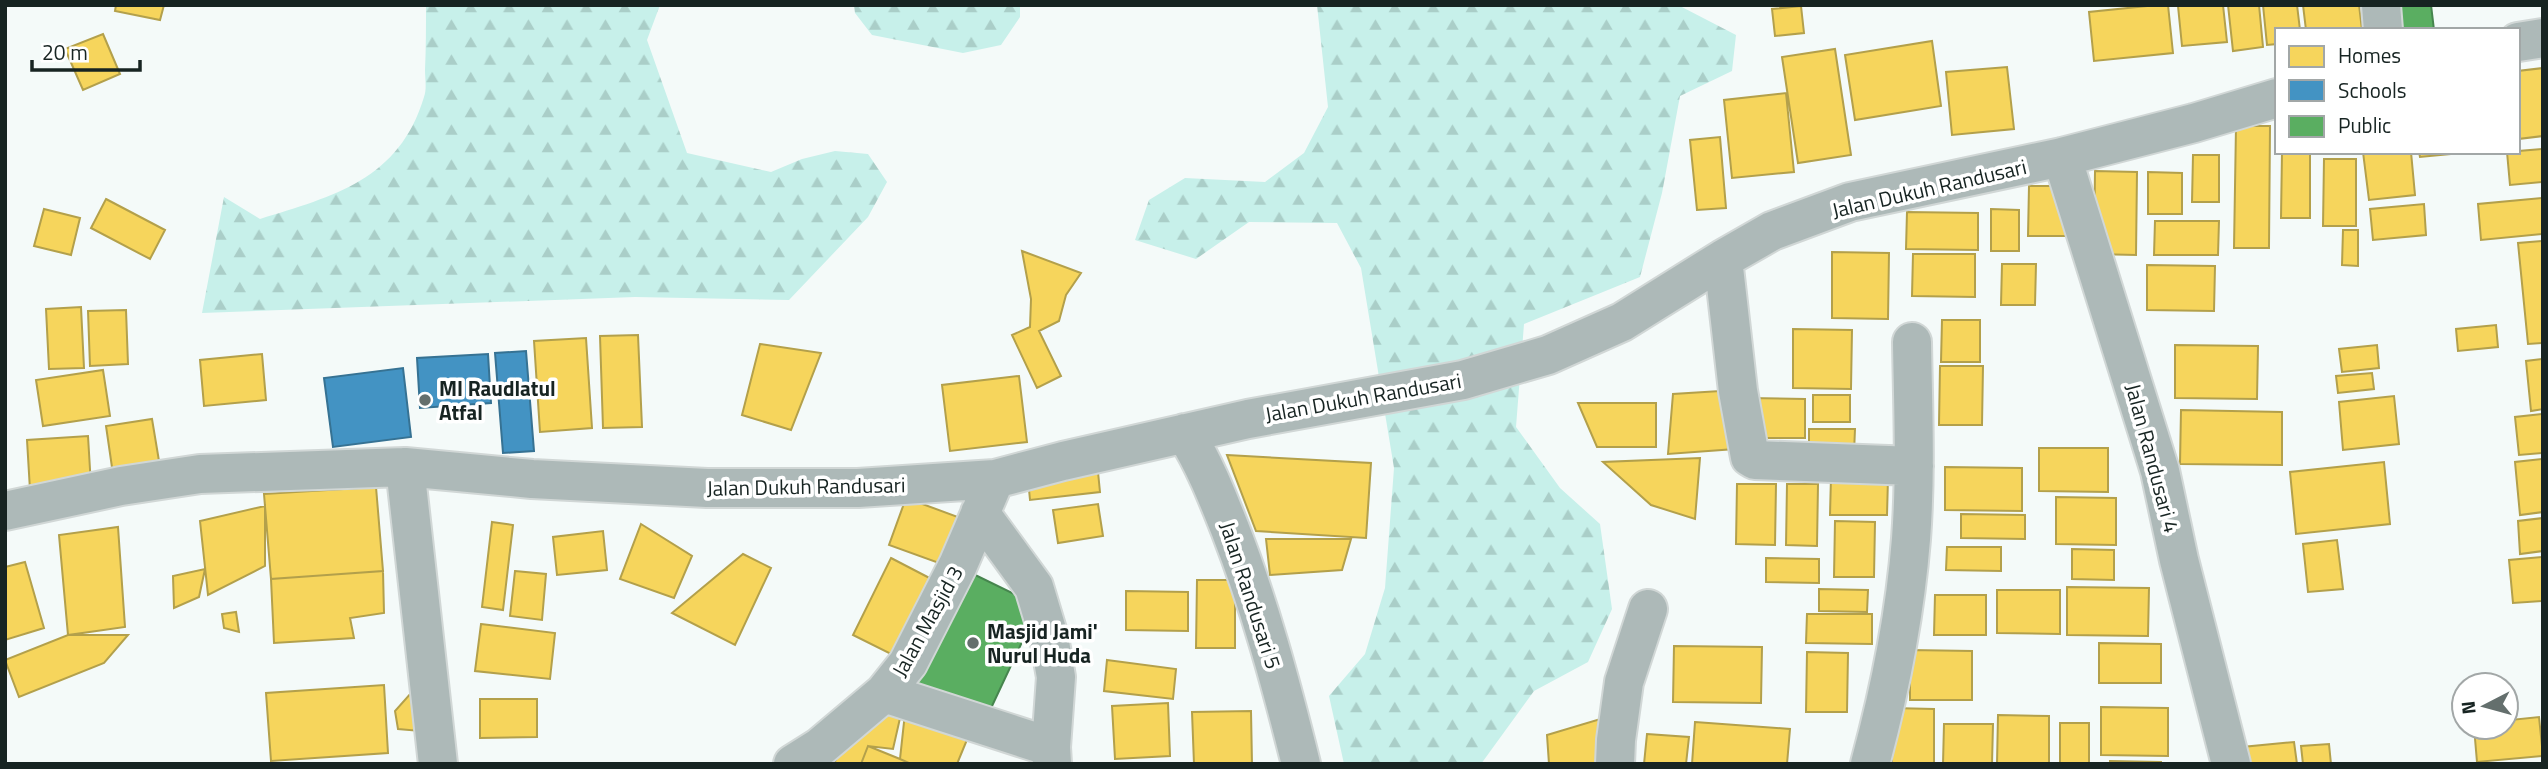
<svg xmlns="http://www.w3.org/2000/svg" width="2548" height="769" viewBox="0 0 2548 769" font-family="'Titillium Web',sans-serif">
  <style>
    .forest { fill: url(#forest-firs) }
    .homes { fill: #f6d55c; stroke: #b3a04b; stroke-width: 2 }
    .schools { fill: #4393c3; stroke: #367293; stroke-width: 2 }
    .public { fill: #5aae61; stroke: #46854e; stroke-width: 2 }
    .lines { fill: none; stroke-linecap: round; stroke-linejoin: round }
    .minor-casing { stroke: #d1d7d6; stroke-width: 42 }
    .minor { stroke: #adb9b8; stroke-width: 38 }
    .poi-dot { fill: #646f6d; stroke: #fff; stroke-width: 2.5 }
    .labels { text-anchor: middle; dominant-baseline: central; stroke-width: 7; stroke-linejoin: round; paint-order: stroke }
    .street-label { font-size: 21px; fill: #172422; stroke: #fff }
    .poi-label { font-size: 21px; font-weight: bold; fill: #172422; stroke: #fff; text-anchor: start }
  </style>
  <defs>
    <pattern id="forest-firs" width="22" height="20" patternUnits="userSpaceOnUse" patternTransform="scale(1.75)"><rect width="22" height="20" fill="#c7f0ea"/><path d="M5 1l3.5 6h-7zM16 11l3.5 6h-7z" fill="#aacec8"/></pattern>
  </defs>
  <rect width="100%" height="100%" fill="#f4faf9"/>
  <!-- forest -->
  <path class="forest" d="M426 5H660L647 40 687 153 771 172 802 159 835 151 868 154 887 182 868 217 789 300 635 297 202 313 224 197 260 219C334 196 399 180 424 97 427 89 425 78 425 70 426 48 426 27 426 5Z
    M854 5H1020V17L1001 45 963 53 872 35 855 13Z
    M1317 5H1678L1736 35 1732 71 1680 96 1662 193 1640 277 1524 324 1516 427 1560 488 1600 524 1612 609 1588 662 1534 691 1481 764H1344L1329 696 1365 654 1385 588 1394 468 1361 268 1337 223 1249 222 1196 259 1135 240 1149 200 1185 178 1265 182 1304 153 1328 107Z"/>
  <!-- homes -->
  <path class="homes" d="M116 5H164L160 20 115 11Z
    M2157 5H2168L2173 53 2094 61 2089 12Z
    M2223 5 2227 42 2182 46 2178 6Z
    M2228 5H2259L2263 47 2233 51Z
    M2263 5H2297L2300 30H2277V44L2267 45Z
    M2303 5H2359L2362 30H2306Z
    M1801 6 1804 33 1775 36 1772 9Z
    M103 34 120 74 83 90 65 49Z
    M1932 41 1941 106 1855 120 1845 55Z
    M1835 49 1851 155 1798 163 1782 57Z
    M2007 67 2014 129 1952 135 1946 72Z
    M2543 68V136L2518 139V71Z
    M1786 93 1794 172 1732 178 1724 100Z
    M2236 126H2270L2269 248H2234Z
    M1720 137 1726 208 1697 210 1690 140Z
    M2543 149V182L2510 185 2507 152Z
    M2282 152H2310V218H2281Z
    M2363 152H2411L2415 195 2369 200Z
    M2419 152H2450V154L2420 157Z
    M2193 155H2219V202H2192Z
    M2324 159H2356V226H2323Z
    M2095 171 2137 172 2136 255 2094 254Z
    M2148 172 2182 173V214H2148Z
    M2029 186H2067L2066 236H2028Z
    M2543 198V234L2481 240 2478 204Z
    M106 199 165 230 150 259 91 228Z
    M2424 204 2426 235 2373 240 2370 209Z
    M44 209 80 218 71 255 34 246Z
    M1991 209 2019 210V251H1991Z
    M1907 212 1978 213V250L1906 249Z
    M2155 221H2219L2218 255H2154Z
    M2343 230H2358V266L2342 265Z
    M2543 241V343L2528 344 2518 243Z
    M1022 251 1081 273 1066 295 1059 321 1039 331 1061 376 1037 388 1012 335 1030 327 1031 299Z
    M1832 252 1889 253 1888 319 1832 318Z
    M1913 254H1975V297L1912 296Z
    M2002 264H2036L2035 305H2001Z
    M2147 265 2215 266 2214 311 2147 310Z
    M81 307 84 368 49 369 46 309Z
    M126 310 128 364 90 366 88 311Z
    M1942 320H1980V362H1941Z
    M2496 325 2498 347 2458 351 2456 329Z
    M1793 329 1852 330 1851 389 1793 388Z
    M638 335 642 427 603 428 600 336Z
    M586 338 592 428 540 432 534 341Z
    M760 344 821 353 791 430 742 415Z
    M2175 345 2258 346 2257 399 2175 398Z
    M2377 345 2379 368 2342 372 2339 349Z
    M262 354 266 400 204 406 200 360Z
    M2543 359V409L2531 411 2526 361Z
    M1940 366H1983L1982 425H1939Z
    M103 370 110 416 43 426 36 380Z
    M2372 373 2374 389 2338 393 2336 376Z
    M1019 376 1027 442 950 451 942 385Z
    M1736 390 1735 449 1668 454 1673 394Z
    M1813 395H1850V422H1813Z
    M2394 396 2399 444 2343 450 2339 402Z
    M1748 398 1805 399V438H1748Z
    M1578 403H1656V447H1597Z
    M2181 410 2282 412V465L2180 464Z
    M2543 414V453L2519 455 2515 417Z
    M152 419 161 473 114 481 106 426Z
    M1809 429H1855L1854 453 1809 452Z
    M88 436 91 486 30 490 27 440Z
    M2039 448H2108V492L2039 491Z
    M1227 455 1371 463 1366 538 1256 531Z
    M1700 458 1695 519 1651 505 1603 462Z
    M2543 459V512L2520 515 2515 462Z
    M2384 462 2390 524 2296 534 2290 472Z
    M1945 467 2022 468V511L1945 510Z
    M1098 472 1100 492 1030 500 1028 479Z
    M1831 477 1888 478 1887 515H1830Z
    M1737 484H1776L1775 545 1736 544Z
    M1787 484H1818L1817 546 1786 545Z
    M376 487 383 571 271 579 264 494Z
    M2056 497 2116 498V545L2056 544Z
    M906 498 966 520 950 567 889 545Z
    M1098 504 1103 536 1058 543 1053 510Z
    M265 506V566L208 595 200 521Z
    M1961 514 2025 515V539L1961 538Z
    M2543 518V551L2520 554 2518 521Z
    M1835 521 1875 522 1874 577H1834Z
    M492 522 513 525 503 610 482 607Z
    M641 524 692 556 674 598 620 579Z
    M118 527 125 627 68 635 59 535Z
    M603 531 607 570 557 575 553 537Z
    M1266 539H1351L1342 570 1270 575Z
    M2337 540 2343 589 2308 592 2303 544Z
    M1947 547H2001V571L1946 570Z
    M2072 549 2114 550V580L2072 579Z
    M743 554 771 568 735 645 672 613Z
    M2543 557V601L2513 603 2509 560Z
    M891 558 943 585 905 661 853 635Z
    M1766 558 1819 559V583L1766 582Z
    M25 562 44 628 5 640V567Z
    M205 569 199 597 174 608 173 576Z
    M383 571 384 613 350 618 354 638 274 643 271 579Z
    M515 571 546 574 542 620 510 616Z
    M1197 580H1235V648H1196Z
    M2067 587 2149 588 2148 636 2067 635Z
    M1819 589 1868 590 1867 612 1819 611Z
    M1997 590H2060V634L1997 633Z
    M1126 591 1188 592V631L1126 630Z
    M1935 595H1986V635H1934Z
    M236 612 239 632 224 628 222 614Z
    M1807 614H1872V644L1806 643Z
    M481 624 555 633 550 679 475 671Z
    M68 635H128L104 663 19 697 5 660Z
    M2099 643 2161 644V683H2099Z
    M1674 646 1762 647 1761 703 1673 702Z
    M1910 650 1972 651V700H1910Z
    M1807 652 1848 653 1847 712H1806Z
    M1107 660 1176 669 1173 699 1104 691Z
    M384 685 388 753 271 761 266 693Z
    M2506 690 2511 720 2539 717 2543 756 2477 762 2474 727H2506Z
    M411 693 420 731 398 729 395 711Z
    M480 699H537V737L480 738Z
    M890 701 903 705 893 749 868 746 861 764H834L837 757Z
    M1168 703 1170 756 1115 759 1112 706Z
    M906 704 971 730 957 764H911L900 759Z
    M2101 707 2168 708V756L2101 755Z
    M1892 708 1934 709V764H1892Z
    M1251 711 1252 764H1194L1192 712Z
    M1998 715 2049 716V764H1997Z
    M1607 717 1609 764H1549L1547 735Z
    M1695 722 1790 729 1787 764H1692Z
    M2060 723H2089V764H2060Z
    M1944 724H1993L1992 764H1943Z
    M1647 734 1689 737 1686 764H1644Z
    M2294 742 2297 764H2234L2232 748Z
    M2329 744 2331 764H2303L2301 746Z
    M868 746 900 759 911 764H861Z
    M2110 761 2161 762V764H2110Z"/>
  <!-- schools -->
  <path class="schools" d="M526 351 534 451 503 453 495 353Z
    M488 354 491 403 420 408 417 358Z
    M403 368 411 437 333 447 324 378Z"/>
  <!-- public -->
  <path class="public" d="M2395 5H2431L2434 30H2398Z
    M965 570 1039 606 984 723 905 680Z"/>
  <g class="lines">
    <!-- minor casing -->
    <g class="minor-casing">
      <path id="minor" d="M2381 5 2383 30
        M2518 42 2543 38
        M2062 157 2160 471 2179 560 2231 764
        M1723 259 1738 391 1750 457 1755 460 1914 466
        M1185 433C1204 463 1217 496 1230 529 1260 606 1281 684 1301 764
        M405 467 438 764
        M5 511 121 486 200 474 405 467 532 479 707 488H858L995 479 1063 461 1248 419 1463 380 1548 355 1622 322 1723 259 1772 231 1850 202 2062 157 2194 123 2277 98
        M980 513 1034 587 1049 637 1056 677 1051 747 1052 764
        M884 693 1051 747
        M793 764 820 747 884 693 908 663 958 565 995 479
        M1615 764 1616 740 1624 682 1648 609
        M1870 764C1890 690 1905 615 1911 539 1916 473 1913 407 1912 342"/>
    </g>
    <!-- minor -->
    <use href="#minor" class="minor"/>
  </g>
  <!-- markers -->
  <g class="poi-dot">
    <circle cx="425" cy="400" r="7"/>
    <circle cx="973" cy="643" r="7"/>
  </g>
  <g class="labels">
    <!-- street labels -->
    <g class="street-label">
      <text transform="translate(1929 188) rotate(-13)">Jalan Dukuh Randusari</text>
      <text transform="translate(1363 397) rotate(-10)">Jalan Dukuh Randusari</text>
      <text transform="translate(2153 458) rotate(75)">Jalan Randusari 4</text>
      <text transform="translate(806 486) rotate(-1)">Jalan Dukuh Randusari</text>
      <text transform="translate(1251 595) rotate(72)">Jalan Randusari 5</text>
      <text transform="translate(927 621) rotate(-61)">Jalan Masjid 3</text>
    </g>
    <!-- poi labels -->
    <g class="poi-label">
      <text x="439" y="388">MI Raudlatul<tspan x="439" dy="24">Atfal</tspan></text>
      <text x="987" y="631">Masjid Jami'<tspan x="987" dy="24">Nurul Huda</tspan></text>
    </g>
  </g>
  <!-- border -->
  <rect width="2548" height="769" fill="none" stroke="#172422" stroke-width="14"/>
  <!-- legend -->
  <rect x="2275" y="28" width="245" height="126" fill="#ffffff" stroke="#a2a7a7" stroke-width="2"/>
  <rect x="2289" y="46" width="35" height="21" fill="#f6d55c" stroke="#a2a7a7" stroke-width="2"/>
  <text x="2338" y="63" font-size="21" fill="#172422">Homes</text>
  <rect x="2289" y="80" width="35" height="21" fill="#4393c3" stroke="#a2a7a7" stroke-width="2"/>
  <text x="2338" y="98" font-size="21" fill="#172422">Schools</text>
  <rect x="2289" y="116" width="35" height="21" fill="#5aae61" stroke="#a2a7a7" stroke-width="2"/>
  <text x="2338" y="133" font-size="21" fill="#172422">Public</text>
  <!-- north arrow -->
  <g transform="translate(2485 706) rotate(264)"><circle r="33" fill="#ffffff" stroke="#a2a7a7" stroke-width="2"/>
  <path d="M0-5L12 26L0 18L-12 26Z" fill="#646f6d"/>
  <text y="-10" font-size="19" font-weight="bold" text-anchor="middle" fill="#172422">N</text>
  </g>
  <!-- scale -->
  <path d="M32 60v10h108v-10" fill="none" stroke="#172422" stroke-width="3.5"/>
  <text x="42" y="60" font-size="21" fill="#172422" stroke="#ffffff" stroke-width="5" paint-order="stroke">20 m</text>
</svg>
